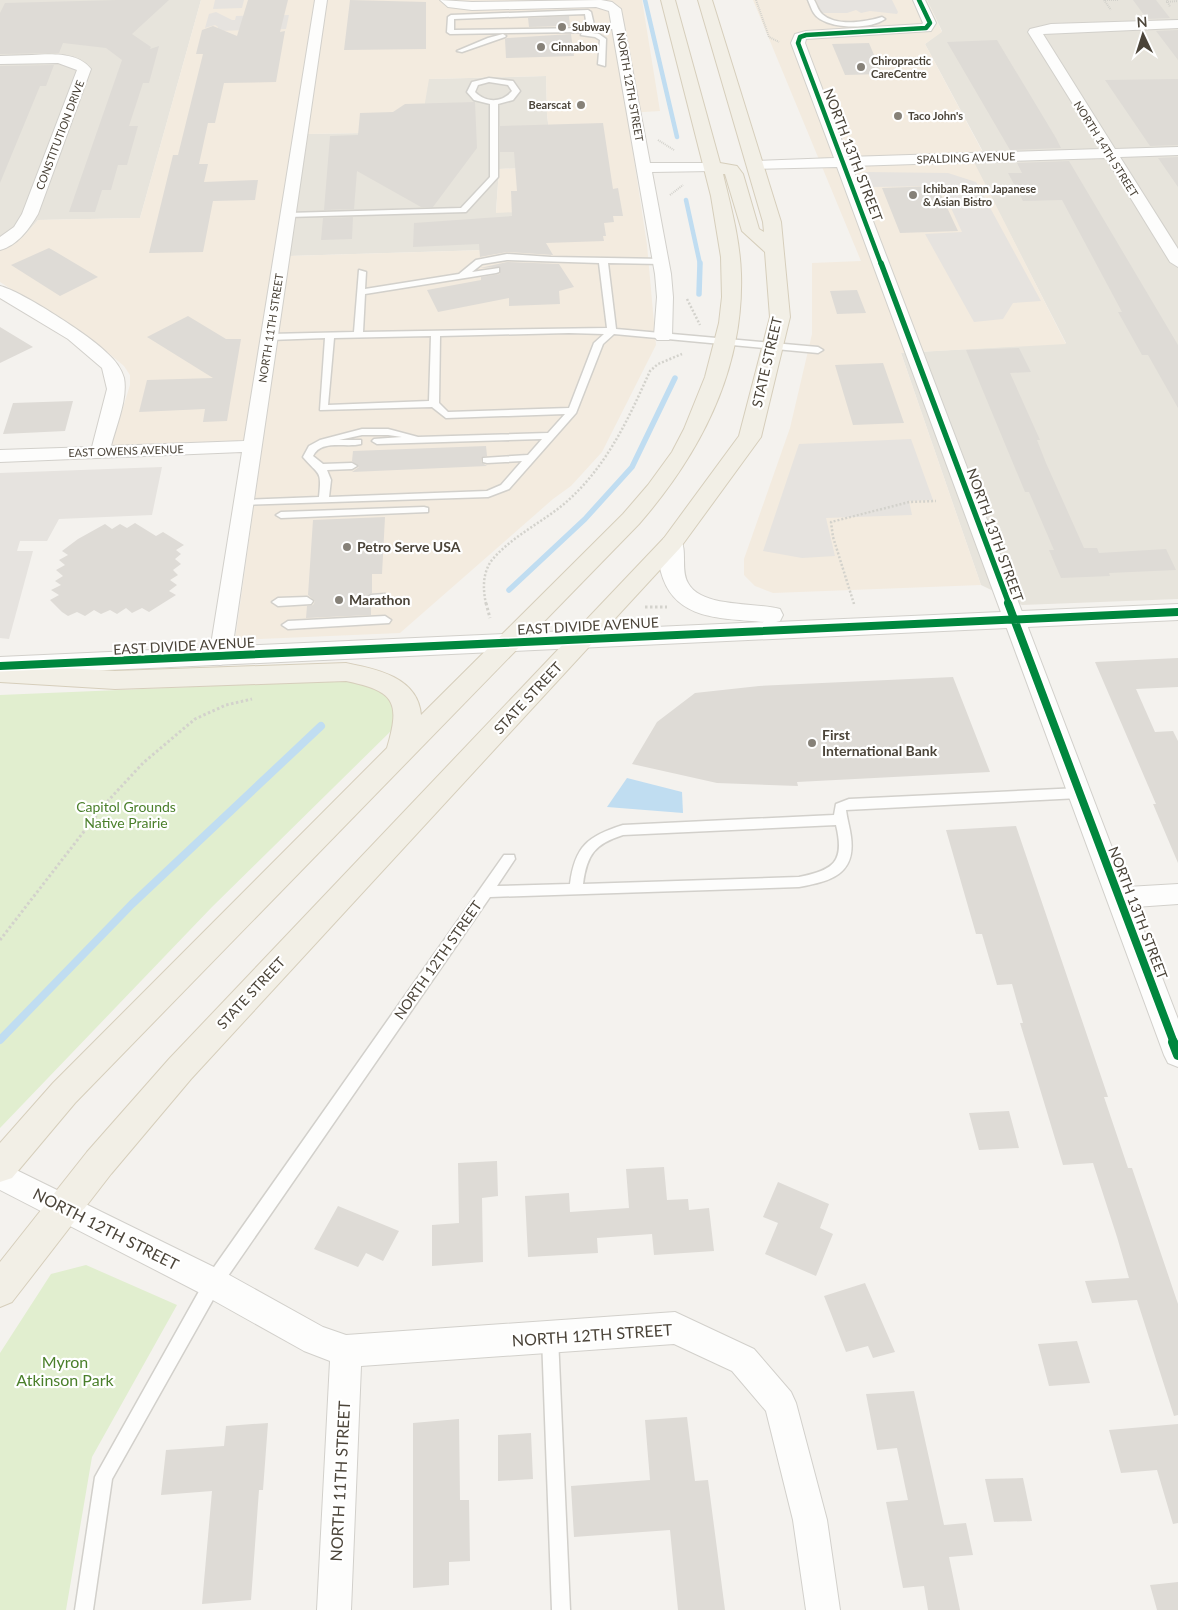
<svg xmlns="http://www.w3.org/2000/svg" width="1178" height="1610" viewBox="0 0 1178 1610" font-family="Lato,sans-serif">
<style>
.residential{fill:#e7e4dc}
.commercial{fill:#f3ebdf;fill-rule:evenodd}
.green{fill:#e1eecf}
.parking{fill:#e6e3df}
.water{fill:#c0ddf1}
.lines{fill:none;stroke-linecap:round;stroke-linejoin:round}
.stream-far2{stroke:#c0ddf1;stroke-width:4.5}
.stream-far1{stroke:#c0ddf1;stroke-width:5.5}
.stream{stroke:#c0ddf1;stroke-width:8}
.building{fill:#dedbd6}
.service-casing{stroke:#d2d0cb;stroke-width:3}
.minor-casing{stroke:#d2d0cb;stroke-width:2}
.tertiary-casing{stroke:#d2d0cb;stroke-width:2}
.primary-casing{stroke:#d6cebb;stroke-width:2}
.path-far2{stroke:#d3d2cc;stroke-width:2;stroke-dasharray:1 1;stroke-linecap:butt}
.path-far1{stroke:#d3d2cc;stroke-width:2.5;stroke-dasharray:2 2;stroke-linecap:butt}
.path{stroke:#d3d2cc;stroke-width:3;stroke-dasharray:2.5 2.5;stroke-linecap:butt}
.service{fill:#fdfdfc;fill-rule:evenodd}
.minor{fill:#fdfdfc;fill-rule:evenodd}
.tertiary{fill:#fdfdfc;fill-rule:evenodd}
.primary{fill:#f2efe6;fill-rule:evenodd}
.cycleway-far3-casing{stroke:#fff;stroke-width:6}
.cycleway-far2-casing{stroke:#fff;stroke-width:8}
.cycleway-far1-casing{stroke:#fff;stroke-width:11}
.cycleway-casing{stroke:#fff;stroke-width:13}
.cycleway-far3{stroke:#00873e;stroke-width:4.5}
.cycleway-far2{stroke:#00873e;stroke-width:5.5}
.cycleway-far1{stroke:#00873e;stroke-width:8}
.cycleway{stroke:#00873e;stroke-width:10}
.poi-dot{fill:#868178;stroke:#fff;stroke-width:2}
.labels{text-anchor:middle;stroke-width:4.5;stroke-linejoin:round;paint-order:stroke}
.far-poi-label{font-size:11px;font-weight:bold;fill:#4b4439;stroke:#fff;text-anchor:start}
.far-street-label{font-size:11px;fill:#4b4439;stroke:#fff}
.street-label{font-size:14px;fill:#4b4439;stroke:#fff}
.poi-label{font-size:14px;font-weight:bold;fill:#4b4439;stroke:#fff;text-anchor:start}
.park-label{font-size:14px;fill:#4a7f2a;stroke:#fff}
.near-street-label{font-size:16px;fill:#4b4439;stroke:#fff}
.near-park-label{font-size:16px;fill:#4a7f2a;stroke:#fff}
</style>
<rect width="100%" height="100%" fill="#f4f2ee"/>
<!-- residential -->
<path class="residential" d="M0 0H201L140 218 38 220 25 235 0 250Z
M927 0H1178V599L1022 605 981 585 901 353 1066 343 973 162 988 161 925 44 942 31Z
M546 76 547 114 553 167 499 169 496 212 518 211V249L289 256 308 134 420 132 428 79Z"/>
<!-- commercial -->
<path class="commercial" d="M201 0H642L660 111 627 113 647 245 656 345 602 452 571 486 553 499 400 633 235 640 263 440 111 446 130 385V375L124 366 107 352 0 282V250L25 235 38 220 140 218ZM546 76 547 114 553 167 499 169 496 213 518 212V249L289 256 308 134 420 132 429 79Z
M753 0H927L942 32 925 44 988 162H974L1066 344 901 353 981 585 773 593 755 586 744 575V559L790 428 812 334V263L861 261Z"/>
<!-- green -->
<path class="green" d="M359 680 398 700 394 728 212 907 0 1128V695Z
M86 1265 177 1305 92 1457 66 1610H0V1353L51 1274Z"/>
<!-- parking -->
<path class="parking" d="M215 0H244L242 8 213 9Z
M816 0H892L898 12 897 14 870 11 861 13 856 10 847 13H822Z
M216 12 232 20H235L236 16 289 15 286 29 217 31 218 27 215 25 205 28 209 14Z
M865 172 948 173 976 182 1041 301 1013 303 1003 319 974 322 925 234 962 232 941 186 871 187Z
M911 439 933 500 909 501 912 515 826 518 835 556 802 558 763 551 799 444Z
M162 467 152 515 59 519 47 541H20L17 551H33L9 639 0 638V473Z"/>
<!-- water -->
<path class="water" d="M627 778 682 792 683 813 607 807Z"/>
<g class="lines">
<!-- stream-far2 -->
<path class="stream-far2" d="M645 0 677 137
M686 200 700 264"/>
<!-- stream-far1 -->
<path class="stream-far1" d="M699 294 700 263
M509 590 585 519 632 467 675 378"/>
<!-- stream -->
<path class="stream" d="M0 1040 132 904 321 726"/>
</g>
<!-- building -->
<path class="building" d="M117 0H169L132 34 151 47 150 49 159 46 149 83H143L129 126H138L127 165H118L111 190H102L95 212H69L122 60 106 48 63 43 59 53 0 54V13L5 3Z
M248 0H288L280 32 285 31 276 82 224 83 215 123H208L199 164H208L204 182 258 180 255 200 213 201 203 252 149 253 173 155H178L203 54H196L202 30 213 26 237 36Z
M350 0 426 2V49L344 50Z
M1133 0H1156L1170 18 1147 19Z
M569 16 570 26 529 27 528 18Z
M1178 30V60L1156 31Z
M571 34 574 56 506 58 505 39 507 38Z
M997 40 1056 138 1061 148 1010 150 947 42Z
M869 43 882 74 845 75 832 44Z
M54 65 46 86H40L0 183V66Z
M1178 79V145L1150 146 1105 80Z
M475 102 477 148 433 207H421L357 171 354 209 324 210 330 136 358 135 360 113 393 112 405 104Z
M603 123 613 189 618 188 623 216H613L614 222 604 223 606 236H603L604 241 546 243 553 255 507 252 480 257 479 244 413 247 414 223 512 216 511 191H517L514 152H500V126Z
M1178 157V187L1158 158Z
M1069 161 1178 345V408L1148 355H1142L1118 312H1122L1062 200 1023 201 1008 173H1022L1017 163Z
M937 186 958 231 900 233 882 188Z
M353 217 352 239 321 240 323 218Z
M49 248 56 252 98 277 60 296 11 265Z
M507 262 559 264 574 287 559 291 560 304 509 306V298L438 312 427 290 481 280V277L500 274V267L480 268Z
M857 290 866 313 837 314 830 291Z
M188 316 226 339H241L227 421 203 422 205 409 139 412 147 380 213 378 147 337Z
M0 327 33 347 0 363Z
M1019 348 1031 372 1010 373 1040 440H1037L1046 463 1084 548H1097L1099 553 1166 549 1176 570 1109 573 1110 576 1061 578 1049 550H1054L1029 492H1025L966 350Z
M883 363 904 423 853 425 835 365Z
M73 401 65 431 3 434 13 403Z
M486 446 487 456 482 457 481 462 487 466 352 472 359 467 352 461 353 451Z
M385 517 382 574H372V593L364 599 371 605V615L306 618 307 606 313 605 315 601 308 595 313 520Z
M135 523 156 536 163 532 184 545 176 550 181 554 175 559 181 564 173 570 178 575 170 580 177 585 169 591 176 595 149 612 142 608 132 613 126 608 117 614 110 610 101 614 94 610 85 616 77 612 68 616 62 612 50 600 59 595 51 590 61 585 55 581 63 576 56 570 65 565 59 560 68 555 62 551 78 539 105 524 112 529 120 524 127 528Z
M1178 658V687L1136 689 1155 732 1173 731 1178 741V863L1153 804H1156L1095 662Z
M953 677 990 772 797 782 798 786 717 783 632 764 657 722 695 693 759 686Z
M1016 826 1108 1097H1104L1128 1168H1132L1178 1304V1415L1174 1416 1137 1300 1092 1303 1085 1281 1129 1278 1117 1237 1093 1163 1063 1165 1020 1023H1023L1012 984 997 985 982 934H976L946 830Z
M1009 1111 1019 1148 979 1150 969 1113Z
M497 1161 498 1196 482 1198 483 1262 432 1266V1225L459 1223 458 1163Z
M664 1167 667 1200 688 1199 689 1210 709 1208 714 1251 654 1255 652 1234 597 1238 598 1253 528 1257 525 1196 569 1193 570 1212 629 1208 626 1169Z
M778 1182 829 1204 820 1228 833 1234 816 1276 765 1254 778 1223 763 1217Z
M338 1206 399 1231 383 1261 366 1253 358 1267 314 1249Z
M865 1283 895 1352 873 1358 868 1346 846 1352 824 1296Z
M1077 1341 1090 1383 1049 1386 1038 1344Z
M914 1391 944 1525 966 1523 973 1555 949 1557 960 1610H928L924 1586 903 1588 886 1502 908 1500 897 1448 877 1450 866 1394Z
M687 1417 695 1481 708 1480 725 1610H678L670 1530 574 1537 571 1486 650 1480 645 1420Z
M459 1419 460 1500H469L470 1561 449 1562V1585L413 1588V1423Z
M268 1423 263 1490H259L251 1600 202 1604 212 1491 161 1495 166 1450 224 1446 226 1426Z
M1178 1424V1523L1173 1524 1157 1470 1121 1473 1109 1430Z
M531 1433 533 1479 498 1481V1435Z
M1023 1478 1032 1521 994 1522 985 1479Z
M1178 1582V1610H1157L1150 1585Z"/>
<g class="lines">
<defs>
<path id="service" d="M808 0H814C817 5 818 10 822 14 836 27 866 22 882 17L885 19C871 29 836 29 820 19 813 15 811 7 808 0Z
M588 10 591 12 594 25H620L623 27 620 29H593L591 31 585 32 599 34 606 39 605 66 598 64 600 40 595 37 581 35 582 32 450 34 447 32 448 17 451 15ZM585 14 587 28 454 30V19Z
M503 34 506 36 505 37 462 52 457 51 488 38Z
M489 78 513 81 520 91 513 100 498 104V177L466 212 288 217 284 215 288 213 461 208 490 177V104L474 100 467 92 472 82ZM489 82 508 85 512 91C502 103 486 103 475 92L478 85Z
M507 254 551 257 664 259 665 261 661 264 608 263 616 329 818 347 823 350 818 353 614 334 603 344 576 413 509 489 488 497 240 505V501L244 500 319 497C322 469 319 476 303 457L309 446 320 440 362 429H388L418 437 548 433 565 414 446 418 432 407 320 410 325 338 270 340 265 337 270 334 354 332 359 270 366 272 365 289 459 274 476 260ZM507 260 599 263 607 328 363 332 365 294 496 273 499 272V268L472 272 482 264ZM569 333 604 334 594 343 569 408 448 412 439 403 440 336ZM431 336 429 401 328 405 334 338ZM362 435H388L402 437 374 439 372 441 377 444 542 439 528 455 483 458V462L487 463 522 461 501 485 487 491 329 497 331 480 327 470 352 469 357 466 352 463 323 464 313 456C321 439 346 448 361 444V440H339Z
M424 507 428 508V512L281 518 276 515 281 512Z
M385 594 390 598 389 601 371 603 366 599 371 595Z
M307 597 313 601 311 604 278 606 272 602 278 598Z
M385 616 391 620 389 623 288 629 282 625 288 621Z
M1079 788 1085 793 1079 798 846 810C847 819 850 828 851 837 856 875 830 881 799 887L490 897 219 1289 112 1479 93 1610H75L95 1477 207 1277 504 855H514L515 859 497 886 570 884C575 846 588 836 623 825L834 815 836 804 849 799ZM836 825C845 862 834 870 799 877L583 884C587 854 595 844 623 835Z
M550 1329 556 1331 558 1337 570 1610H552L542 1337 544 1331Z"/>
<path id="minor" d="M315 0H327L231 657 228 662 220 665 212 662 209 657 242 452 0 462V450L92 447 107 389 102 368 68 339 0 298V286C21 291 91 336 107 353 115 360 121 368 124 378 128 399 116 426 111 446L244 441Z
M440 0 472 2 601 0 612 2 621 9 650 163H712L719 167 712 171 652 172 671 274 673 297 672 336 669 340H657L654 336 657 297 655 274 609 11 596 7 472 10 448 7Z
M913 0H925L936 23 931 31 806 39 805 43 848 157 1101 149 1028 32 1030 29 1051 24 1178 20V28L1043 34 1115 149 1178 147V155L1120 157 1178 249V267L1170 262 1106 158 852 166 1127 887 1178 884V904L1135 907 1178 1019V1067L1168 1063 1164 1055 837 167 754 169 747 165 754 161 834 158 791 43 795 34 806 31 922 24 923 23Z
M32 55C51 54 78 52 91 69L38 214C29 229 18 245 0 250V237L14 227 22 214 77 70 58 63 0 64V56Z
M0 1162 224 1272 323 1327 346 1335 675 1312 754 1349 791 1392 796 1403 827 1520 840 1610H806L793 1520 766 1411 732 1371 674 1344 361 1366 351 1610H317L330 1361 304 1351 202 1294 0 1190Z"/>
<path id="tertiary" d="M672 535 680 538C688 551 680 569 688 583 701 608 755 602 780 609L783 615 780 621 776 622 1178 604V620L0 675V657L764 622C722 618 674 621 661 572 658 562 658 546 664 538Z"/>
<path id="primary" d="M661 0H675L720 163 737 166 743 174 759 229 764 232 763 222 698 0H712L781 222 790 317 761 437 680 548 191 1079 111 1174 12 1302 0 1307V1262L87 1152 169 1059 664 538 739 436 770 317 765 252 742 231 725 174H723C731 207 740 240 741 274 744 370 700 454 639 524L75 1103 12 1178 0 1182V1143L53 1083 387 748C401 701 394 691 346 681L115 689 0 682V664L115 671 346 663C376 669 418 677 421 715L623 514 648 485 672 452 684 429 705 377 719 323 722 297 721 257 711 196Z"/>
</defs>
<!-- service casing -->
<use href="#service" class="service-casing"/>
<!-- minor casing -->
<use href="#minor" class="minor-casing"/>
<!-- tertiary casing -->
<use href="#tertiary" class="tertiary-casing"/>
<!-- primary casing -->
<use href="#primary" class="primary-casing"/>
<!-- path-far2 -->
<path class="path-far2" d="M756 0 769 37 779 42
M1104 0 1111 10
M1105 0H1119
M1167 0 1170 7
M1166 2 1178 1
M658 140 674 150
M670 195 683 185"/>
<!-- path-far1 -->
<path class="path-far1" d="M687 299 700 325
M486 604C483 590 482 573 492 560 511 537 541 523 564 504 606 468 628 420 650 371L658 364 682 354
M854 604 833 537 831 522 909 502 936 501"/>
<!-- path -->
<path class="path" d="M486 603 490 618
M645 607H667
M0 940 106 803 143 763 195 719 226 705 252 699"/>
<!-- service -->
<use href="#service" class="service"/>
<!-- minor -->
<use href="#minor" class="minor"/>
<!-- tertiary -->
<use href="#tertiary" class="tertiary"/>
<!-- primary -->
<use href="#primary" class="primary"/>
<defs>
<path id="cycleway-far3" d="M881 264 798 43 800 37 806 35 926 28 930 23 919 0"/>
<path id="cycleway-far2" d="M881 263 1009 604"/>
<path id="cycleway-far1" d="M1008 603 1174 1043
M0 666 1178 612"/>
<path id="cycleway" d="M1173 1042 1178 1055"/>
</defs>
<!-- cycleway-far3 casing -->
<use href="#cycleway-far3" class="cycleway-far3-casing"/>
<!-- cycleway-far2 casing -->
<use href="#cycleway-far2" class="cycleway-far2-casing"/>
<!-- cycleway-far1 casing -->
<use href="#cycleway-far1" class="cycleway-far1-casing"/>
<!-- cycleway casing -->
<use href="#cycleway" class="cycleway-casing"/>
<!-- cycleway-far3 -->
<use href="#cycleway-far3" class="cycleway-far3"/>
<!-- cycleway-far2 -->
<use href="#cycleway-far2" class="cycleway-far2"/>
<!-- cycleway-far1 -->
<use href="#cycleway-far1" class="cycleway-far1"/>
<!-- cycleway -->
<use href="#cycleway" class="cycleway"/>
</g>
<!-- markers -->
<g class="poi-dot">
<circle cx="562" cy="27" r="5"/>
<circle cx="541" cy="47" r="5"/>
<circle cx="861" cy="67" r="5"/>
<circle cx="581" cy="105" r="5"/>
<circle cx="898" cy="116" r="5"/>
<circle cx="913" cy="195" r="5"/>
<circle cx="347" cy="547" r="5"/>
<circle cx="339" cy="600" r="5"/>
<circle cx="812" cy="743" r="5"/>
</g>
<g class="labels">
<!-- far-poi labels -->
<g class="far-poi-label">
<text x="572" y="31">Subway</text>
<text x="551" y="51">Cinnabon</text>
<text x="871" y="65">Chiropractic<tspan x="871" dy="13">CareCentre</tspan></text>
<text x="571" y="109" text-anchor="end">Bearscat</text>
<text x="908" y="120">Taco John's</text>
<text x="923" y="193">Ichiban Ramn Japanese<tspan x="923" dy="13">&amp; Asian Bistro</tspan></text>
</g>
<!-- far-street labels -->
<g class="far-street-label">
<text transform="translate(630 87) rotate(80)" y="4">NORTH 12TH STREET</text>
<text transform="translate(60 135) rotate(-69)" y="4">CONSTITUTION DRIVE</text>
<text transform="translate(1106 149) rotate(58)" y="4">NORTH 14TH STREET</text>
<text transform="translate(966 158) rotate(-2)" y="4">SPALDING AVENUE</text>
<text transform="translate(271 328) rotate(-81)" y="4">NORTH 11TH STREET</text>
<text transform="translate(126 451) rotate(-2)" y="4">EAST OWENS AVENUE</text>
</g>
<!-- street labels -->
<g class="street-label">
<text transform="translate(853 155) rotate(69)" y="5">NORTH 13TH STREET</text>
<text transform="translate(767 362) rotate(-77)" y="5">STATE STREET</text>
<text transform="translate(995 535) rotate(70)" y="5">NORTH 13TH STREET</text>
<text transform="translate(588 626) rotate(-3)" y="5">EAST DIVIDE AVENUE</text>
<text transform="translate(184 646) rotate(-3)" y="5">EAST DIVIDE AVENUE</text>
<text transform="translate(528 698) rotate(-47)" y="5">STATE STREET</text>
<text transform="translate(1138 913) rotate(69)" y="5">NORTH 13TH STREET</text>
<text transform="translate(438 960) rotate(-55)" y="5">NORTH 12TH STREET</text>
<text transform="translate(251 993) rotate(-47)" y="5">STATE STREET</text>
</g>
<!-- poi labels -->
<g class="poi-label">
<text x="357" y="552">Petro Serve USA</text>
<text x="349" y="605">Marathon</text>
<text x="822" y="740">First<tspan x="822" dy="16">International Bank</tspan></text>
</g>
<!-- park labels -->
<g class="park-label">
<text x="126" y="812">Capitol Grounds<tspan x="126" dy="16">Native Prairie</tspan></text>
</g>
<!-- near-street labels -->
<g class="near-street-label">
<text transform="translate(106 1229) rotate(27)" y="6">NORTH 12TH STREET</text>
<text transform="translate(592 1335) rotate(-4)" y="6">NORTH 12TH STREET</text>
<text transform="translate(340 1481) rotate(-87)" y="6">NORTH 11TH STREET</text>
</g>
<!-- near-park labels -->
<g class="near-park-label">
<text x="65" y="1368">Myron<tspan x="65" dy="18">Atkinson Park</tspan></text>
</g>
</g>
<!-- north arrow -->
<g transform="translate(1143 35) rotate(356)" stroke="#ffffff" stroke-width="4" paint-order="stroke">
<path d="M0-4L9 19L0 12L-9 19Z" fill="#4b4439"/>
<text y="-8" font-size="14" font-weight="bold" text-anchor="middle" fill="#4b4439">N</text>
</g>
</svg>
